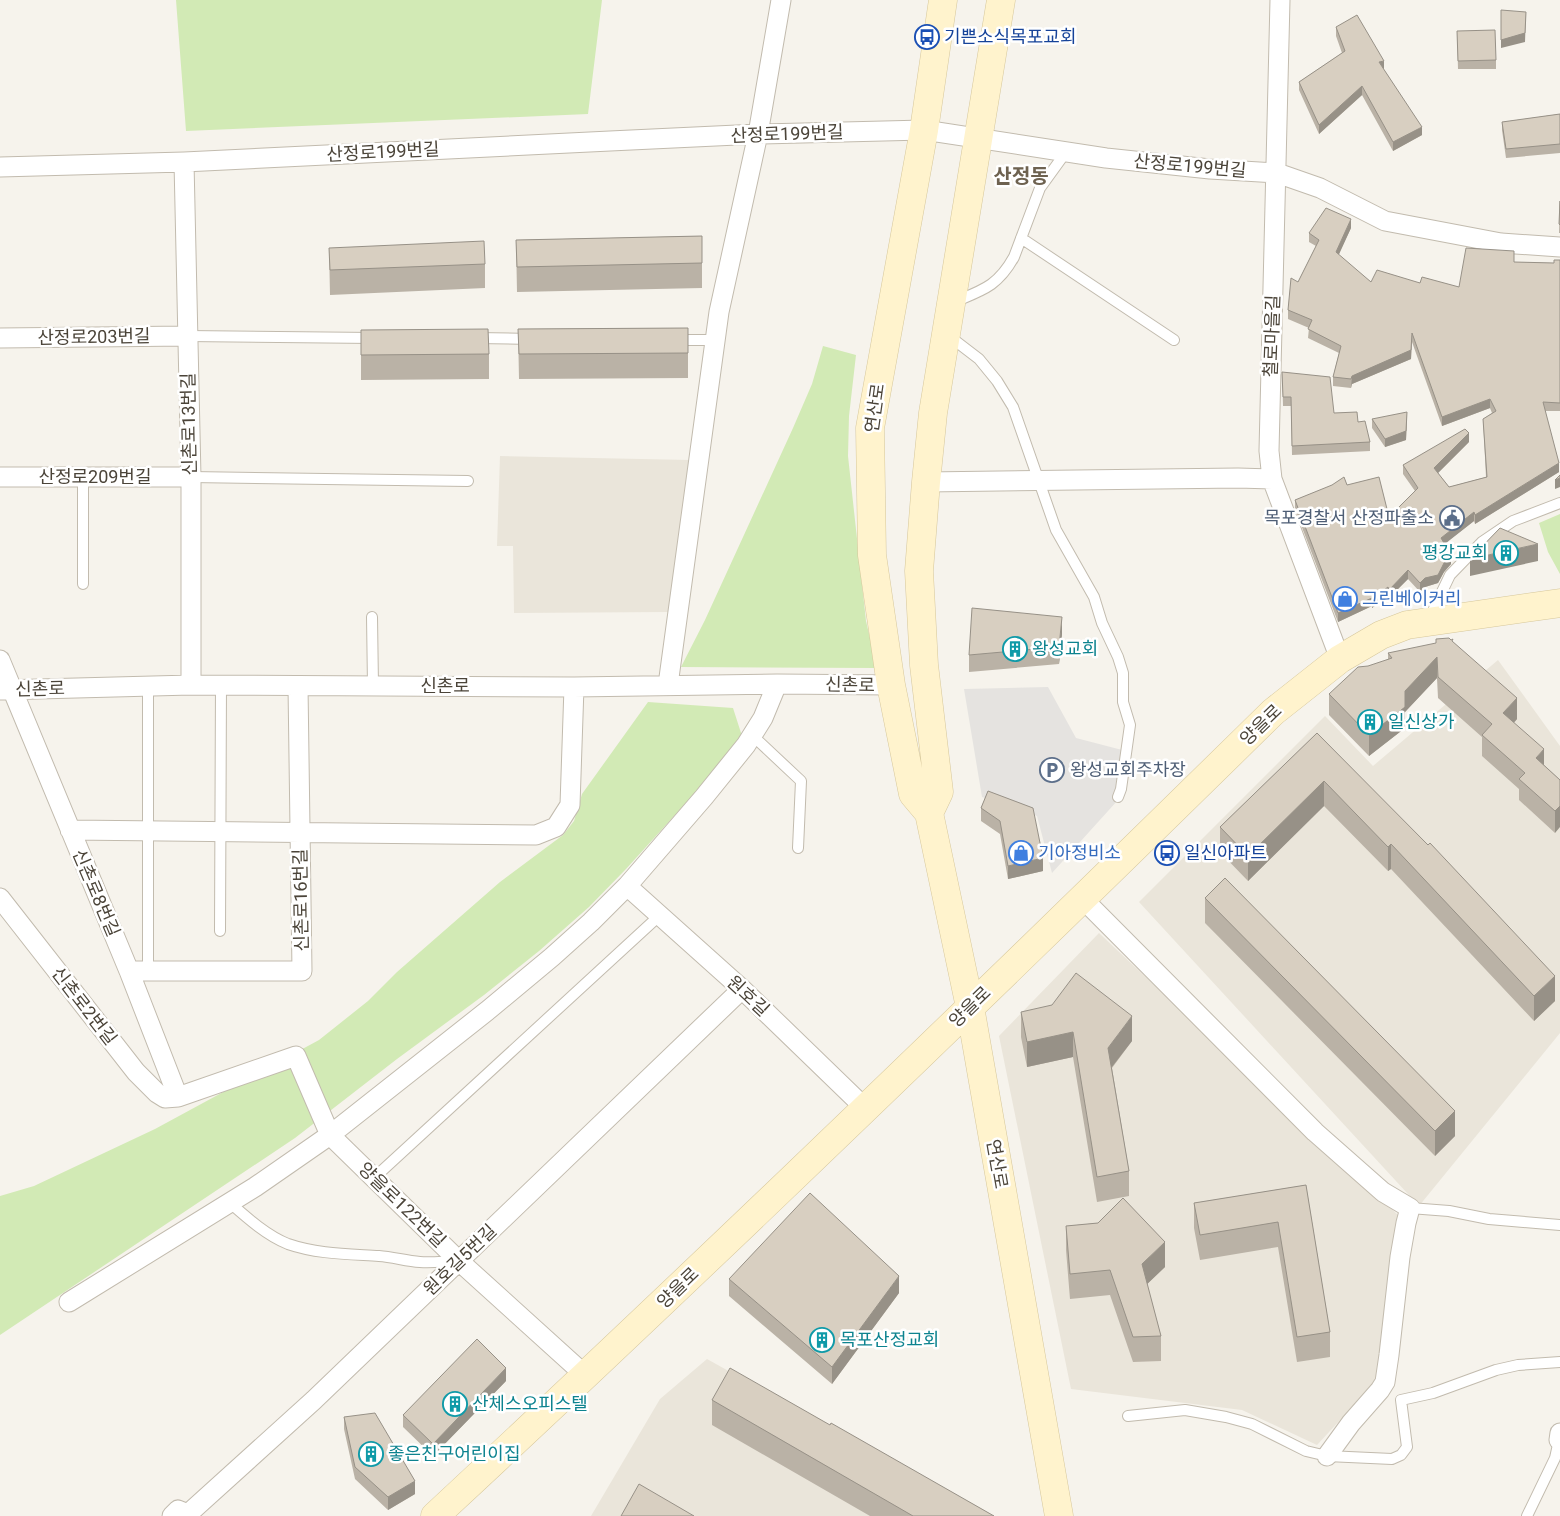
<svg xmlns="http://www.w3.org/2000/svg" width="1560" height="1516" viewBox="0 0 1560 1516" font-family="Roboto,'Noto Sans KR',sans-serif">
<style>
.residential{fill:#eae5da}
.green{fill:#d2eab5}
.parking{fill:#e5e3e0}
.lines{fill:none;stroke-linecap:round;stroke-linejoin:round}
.lane-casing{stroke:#c2bbae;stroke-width:12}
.street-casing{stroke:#c2bbae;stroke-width:21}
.secondary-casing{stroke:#d6c79b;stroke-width:29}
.lane{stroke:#fff;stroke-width:10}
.street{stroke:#fff;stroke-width:19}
.secondary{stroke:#fff3cd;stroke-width:28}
.wall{fill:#bab2a6}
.shaded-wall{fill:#979187}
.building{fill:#d8cfc1;stroke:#979187}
.labels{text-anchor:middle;stroke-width:5;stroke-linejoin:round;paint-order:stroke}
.transit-label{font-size:18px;fill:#164399;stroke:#fff;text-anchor:start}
.street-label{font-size:18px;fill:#4b4439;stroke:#fff}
.service-label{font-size:18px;fill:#4e5e75;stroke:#fff;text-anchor:end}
.culture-label{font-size:18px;fill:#0d838f;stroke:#fff;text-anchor:start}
.shop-label{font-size:18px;fill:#366cbe;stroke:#fff;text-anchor:start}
.quarter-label{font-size:20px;font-weight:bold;fill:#6e6250;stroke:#fff}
</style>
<rect width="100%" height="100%" fill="#f6f3ec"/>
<!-- residential -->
<path class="residential" d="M500 456 690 460 669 612 514 613 513 546H497Z
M1498 660 1560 746V1033L1419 1206 1139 902 1325 716 1373 766Z
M1099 933 1398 1215 1380 1377 1317 1445 1242 1410 1071 1389 999 1036Z
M707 1359 843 1435 964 1516H591L660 1399Z"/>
<!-- green -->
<path class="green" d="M176 0H602L588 114 186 131Z
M823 346 856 355 849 416 848 456 866 621 877 668 681 667 705 620 793 428 812 384Z
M1560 514V574L1548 552 1539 523Z
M648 702 733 708 742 736 704 783 626 869 589 907 539 951 484 995 397 1059 295 1138 0 1335V1196L34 1186 155 1129 319 1040 368 1001 397 972 500 882 563 835 574 821 582 794Z"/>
<!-- parking -->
<path class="parking" d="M1048 687 1076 738 1126 751 1127 790 1052 873 1037 816 982 797 964 689Z"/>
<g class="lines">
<defs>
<path id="lane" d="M1021 238 1174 340
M954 302C983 290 998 286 1014 257L1040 188 1066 152
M187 336 374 338
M949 336 979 359 997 381 1013 407 1056 530 1094 597 1102 623 1118 657 1123 673V702L1130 725 1121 789 1118 797
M476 338 531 339
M676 340H716
M191 477 468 481
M83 584V477
M372 617 373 686
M1429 619 1450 575 1482 542 1513 521 1560 503
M148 686V971
M752 735 801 781 798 848
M220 931 221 685
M374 1178 659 916
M229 1202C246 1217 267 1236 288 1244 317 1254 348 1254 379 1256 393 1257 406 1261 420 1262 433 1263 446 1261 458 1261
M1410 1208 1449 1211 1489 1219 1560 1225
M1128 1416 1185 1410 1226 1417 1252 1424 1306 1451 1327 1456 1392 1459 1401 1455 1407 1447 1401 1400 1433 1393 1496 1370 1518 1365 1560 1362
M1527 1516 1555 1458 1559 1440"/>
<path id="street" d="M1280 0 1269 451 1272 479 1340 659
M184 162 191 477V685
M0 167 184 162 610 141 758 134 924 130 1106 158 1210 169 1277 173 1320 188 1385 221 1501 243 1560 247
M0 338 187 336
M0 477H191
M926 482 1238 478 1272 479
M0 660 129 971 178 1097
M668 685 719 312 758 134 781 0
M0 690 191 685 574 687 777 684 891 685
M70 830 536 835 556 827 570 805 574 687
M627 886 742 989 866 1109
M0 898 136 1072 157 1093 165 1098 178 1097 296 1056 330 1135 459 1261 586 1376
M1083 899 1315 1132 1383 1192 1410 1208 1406 1223 1400 1257 1389 1355 1385 1382 1380 1390 1351 1423 1327 1456
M129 971H302L298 686
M69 1302 255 1187 330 1135 487 1011 552 957 591 922 627 886 704 797 746 745 763 718 777 684
M1559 1440 1560 1433
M172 1516 178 1510 188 1514 314 1400 742 989"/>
<path id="secondary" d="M943 0 924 130 870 428 872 555 891 685 913 794 929 813 970 1007 1059 1516
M929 813 939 792 924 665 919 571 926 482 933 413 1001 0
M435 1516C719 1252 997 983 1273 712L1340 659 1381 635 1407 625 1560 603"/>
</defs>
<!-- lane casing -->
<use href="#lane" class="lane-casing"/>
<!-- street casing -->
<use href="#street" class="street-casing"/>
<!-- secondary casing -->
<use href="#secondary" class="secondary-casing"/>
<!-- lane -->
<use href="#lane" class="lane"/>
<!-- street -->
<use href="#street" class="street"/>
<!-- secondary -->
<use href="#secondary" class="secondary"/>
</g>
<!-- wall -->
<path class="wall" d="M1336 27 1384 70 1422 135 1393 151 1362 95 1319 134 1299 90V82L1342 53 1336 36Z
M1457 31 1496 60V69H1458Z
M1560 114V153L1506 158 1502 130V122Z
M1560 201V233H1559Z
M1351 228 1338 255 1371 282 1420 283 1459 287 1514 262 1554 263 1560 260V411H1545L1559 472 1475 524 1474 521 1444 544 1451 564 1444 572 1438 583 1425 587 1420 592 1408 579 1389 598 1388 596 1372 608V606L1338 622 1295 509V500L1347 485 1389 517 1415 491 1403 474V465L1469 442 1438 473 1449 487 1486 477 1483 419 1492 413 1490 408 1442 426 1412 342 1411 359 1352 384 1351 388 1333 386V377L1339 353 1308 338 1309 328 1288 319V310L1298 282 1316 246 1309 242V233Z
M702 236V288L517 292 516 240Z
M329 248 485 264V288L330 295Z
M688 328V378L519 379 518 329Z
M361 330 489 354V379L361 380Z
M1282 372 1334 413 1358 422 1370 442V451L1292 455 1291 406H1283Z
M1372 419 1407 421 1406 440 1385 447 1372 428Z
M1062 634 1059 664 969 672V655Z
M1453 642 1517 719 1514 723 1544 765 1560 780 1555 833 1519 800V789L1482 756V737L1438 698 1437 678 1405 712V728L1369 756 1329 715V694L1388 659V653Z
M1317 733 1555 1001 1534 1021 1391 869 1388 871 1324 806 1248 881 1220 852V827Z
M988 791 1043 871 1008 879 1000 834 981 821V808Z
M1205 898 1455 1136 1435 1156 1205 923Z
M1021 1012 1132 1041 1112 1068 1129 1171V1196L1097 1202 1073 1057 1027 1067 1021 1037Z
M1306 1185 1330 1332V1357L1297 1362 1278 1247 1200 1260 1194 1228V1203Z
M1098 1223 1165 1267 1147 1284 1161 1336V1361L1133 1362 1110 1295 1070 1299 1066 1250V1226Z
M729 1279 899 1293 832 1384 729 1296Z
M506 1381 433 1456 403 1427V1415Z
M712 1400 830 1425 994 1516H870L712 1425Z
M344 1417 415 1494 388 1510 355 1479 344 1429Z"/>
<!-- shaded-wall -->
<path class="shaded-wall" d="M1526 12 1525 42 1501 48V40Z
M1384 61V70L1379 62Z
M1362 86V95L1319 134V125Z
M1422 127V135L1393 151V142Z
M1351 219V228L1336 261V252Z
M1412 333 1411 359 1352 384 1351 388 1352 376Z
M1490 399V408L1442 426V417Z
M1407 412 1406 440 1385 447V439Z
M1469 433V442L1434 477V468Z
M1559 463V472L1475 524V515Z
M1560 478V487L1555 489V480Z
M1474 512V521L1441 547V538Z
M1538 544V561L1470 576V559Z
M1451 555V564L1444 572 1438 583 1425 587 1420 592V583L1425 578 1444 563Z
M1408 570V579L1389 598V590Z
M1388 587V596L1372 608V599Z
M1372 598V606L1338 622V613Z
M1062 617V634L1059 664V647Z
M1437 657V678L1405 712V728L1369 756V735L1405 691Z
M1517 698V719L1503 734V713Z
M1544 749V770L1536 758Z
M1324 781V806L1248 881V856Z
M1560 806V827L1555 833V811Z
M1391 844V869L1388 871V847Z
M1043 858V871L1008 879V866Z
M1555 976V1001L1534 1021V996Z
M1132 1016V1041L1108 1072V1048Z
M1073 1032V1057L1027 1067V1042Z
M1455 1111V1136L1435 1156V1131Z
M1165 1242V1267L1142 1289V1264Z
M899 1276V1293L832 1384V1367Z
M506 1368V1381L433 1456V1444Z
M415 1481V1494L388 1510V1497Z"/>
<!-- building -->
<path class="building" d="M1501 10 1526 12 1525 33 1501 40Z
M1357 15 1384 61 1379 62 1422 127 1393 142 1362 86 1319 125 1299 82 1345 51 1336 27Z
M1495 30 1496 60 1458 61 1457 31Z
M1560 114V144L1506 149 1502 122Z
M1560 201V225L1559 224Z
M1326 208 1351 219 1336 252 1371 282 1377 270 1420 283 1422 277 1459 287 1466 248 1514 251V262L1554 263V260H1560V403L1543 402 1559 463 1475 515 1474 512 1441 538 1451 555 1444 563 1438 575 1425 578 1420 583 1408 570 1389 590 1388 587 1372 599V598L1338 613 1295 500 1332 485 1344 477 1347 485 1379 477 1389 517 1418 488 1403 465 1465 429 1469 433 1434 468 1449 487 1487 477 1483 419 1496 411 1490 399 1442 417 1412 333 1411 350 1352 376 1351 379 1333 377 1341 346 1308 329 1312 320 1288 310 1291 278 1298 282 1319 240 1309 233Z
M702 236V263L517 267 516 240Z
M484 241 485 264 330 270 329 248Z
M688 328V353L519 354 518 329Z
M488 329 489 354 361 355V330Z
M1282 372 1330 377 1334 413 1357 412 1358 422 1365 421 1370 442 1292 446 1291 397H1283Z
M1407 412 1406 431 1385 439 1372 419Z
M1560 475V478L1555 480Z
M1500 528 1538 544 1470 559Z
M972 608 1062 617 1059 647 969 655Z
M1449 638 1451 640 1453 639 1452 641 1517 698 1503 713 1544 749 1536 758 1560 780V806L1555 811 1519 779 1525 773 1482 735 1492 724 1438 677 1437 657 1405 691V707L1369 735 1329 694 1358 667 1368 666 1392 658 1388 653 1436 643V639Z
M1317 733 1428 845 1430 843 1555 976 1534 996 1391 844 1388 847 1324 781 1248 856 1220 827Z
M988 791 1033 808 1043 858 1008 866 1000 821 981 808Z
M1225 878 1455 1111 1435 1131 1205 898Z
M1076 973 1132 1016 1108 1048 1129 1171 1097 1177 1073 1032 1027 1042 1021 1012 1052 1005Z
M1306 1185 1330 1332 1297 1337 1278 1222 1200 1235 1194 1203Z
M810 1193 899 1276 832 1367 729 1279Z
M1123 1198 1165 1242 1142 1264 1161 1336 1133 1337 1110 1270 1070 1274 1066 1226 1098 1223Z
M477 1339 506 1368 433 1444 403 1415Z
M730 1368 830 1425 831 1423 994 1516H913L712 1400Z
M375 1413 415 1481 388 1497 355 1467 344 1417Z
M639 1484 694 1516H621Z"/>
<!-- icons -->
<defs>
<symbol id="bus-ring" viewBox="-11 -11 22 22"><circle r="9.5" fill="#fff" stroke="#1a4fb4" stroke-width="1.5"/><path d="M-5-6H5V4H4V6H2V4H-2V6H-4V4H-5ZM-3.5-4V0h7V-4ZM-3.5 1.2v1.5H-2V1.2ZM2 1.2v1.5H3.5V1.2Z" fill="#1a4fb4"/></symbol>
<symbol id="civic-ring" viewBox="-11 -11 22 22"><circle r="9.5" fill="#fff" stroke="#5c6f8a" stroke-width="1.5"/><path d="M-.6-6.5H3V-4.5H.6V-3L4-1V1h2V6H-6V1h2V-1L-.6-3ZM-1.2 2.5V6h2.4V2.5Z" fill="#5c6f8a"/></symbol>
<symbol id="building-ring" viewBox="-11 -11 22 22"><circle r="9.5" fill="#fff" stroke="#0f9aa8" stroke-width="1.5"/><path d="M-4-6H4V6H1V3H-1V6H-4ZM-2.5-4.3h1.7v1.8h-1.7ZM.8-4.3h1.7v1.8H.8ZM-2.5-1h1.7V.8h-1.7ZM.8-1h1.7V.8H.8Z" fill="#0f9aa8"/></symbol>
<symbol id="shop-ring" viewBox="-11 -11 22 22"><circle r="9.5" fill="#fff" stroke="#3f7fe0" stroke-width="1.5"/><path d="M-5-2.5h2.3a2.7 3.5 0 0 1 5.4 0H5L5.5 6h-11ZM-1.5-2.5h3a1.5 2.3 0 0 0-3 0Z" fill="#3f7fe0"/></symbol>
<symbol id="parking-ring" viewBox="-11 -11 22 22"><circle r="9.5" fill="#fff" stroke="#5c6f8a" stroke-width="1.5"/><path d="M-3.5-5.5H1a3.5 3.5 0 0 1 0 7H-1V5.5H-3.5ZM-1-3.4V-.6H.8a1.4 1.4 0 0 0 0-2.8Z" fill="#5c6f8a"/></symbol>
</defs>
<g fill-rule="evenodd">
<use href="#bus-ring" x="913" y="23" width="28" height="28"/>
<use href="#civic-ring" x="1438" y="504" width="28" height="28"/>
<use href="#building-ring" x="1492" y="539" width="28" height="28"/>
<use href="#shop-ring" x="1331" y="585" width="28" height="28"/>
<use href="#building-ring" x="1001" y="635" width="28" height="28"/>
<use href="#building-ring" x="1356" y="708" width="28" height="28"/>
<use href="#parking-ring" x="1038" y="756" width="28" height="28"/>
<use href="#shop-ring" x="1007" y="839" width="28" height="28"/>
<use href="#bus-ring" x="1153" y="839" width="28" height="28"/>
<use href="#building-ring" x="808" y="1326" width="28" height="28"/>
<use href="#building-ring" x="441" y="1390" width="28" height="28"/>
<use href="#building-ring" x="357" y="1440" width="28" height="28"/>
</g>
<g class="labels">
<!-- transit labels -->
<g class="transit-label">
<text x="944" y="43">기쁜소식목포교회</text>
<text x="1184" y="859">일신아파트</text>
</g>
<!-- street labels -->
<g class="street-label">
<text transform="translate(787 134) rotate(-2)" y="6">산정로199번길</text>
<text transform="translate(383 152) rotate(-3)" y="6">산정로199번길</text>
<text transform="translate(1190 166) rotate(5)" y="6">산정로199번길</text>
<text transform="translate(1272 336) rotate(-88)" y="6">철로마을길</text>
<text transform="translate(94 337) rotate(-1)" y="6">산정로203번길</text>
<text transform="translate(875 408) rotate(-82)" y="6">연산로</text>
<text transform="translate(189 424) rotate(-91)" y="6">신촌로13번길</text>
<text x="95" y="483">산정로209번길</text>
<text transform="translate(850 685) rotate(1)" y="6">신촌로</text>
<text x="445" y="692">신촌로</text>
<text transform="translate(40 689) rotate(-1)" y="6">신촌로</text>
<text transform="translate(1261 725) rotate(-44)" y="6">양을로</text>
<text transform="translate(96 893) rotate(67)" y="6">신촌로8번길</text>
<text transform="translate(301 900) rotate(-91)" y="6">신촌로16번길</text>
<text transform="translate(748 996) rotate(43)" y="6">원호길</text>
<text transform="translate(84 1006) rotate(52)" y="6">신촌로2번길</text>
<text transform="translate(970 1007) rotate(-44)" y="6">양을로</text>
<text transform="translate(997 1164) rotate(80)" y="6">연산로</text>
<text transform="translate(402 1205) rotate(44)" y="6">양을로122번길</text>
<text transform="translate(460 1260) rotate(-44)" y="6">원호길5번길</text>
<text transform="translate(678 1288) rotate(-44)" y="6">양을로</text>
</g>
<!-- service labels -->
<g class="service-label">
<text x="1434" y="524">목포경찰서 산정파출소</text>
<text x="1070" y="776" text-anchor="start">왕성교회주차장</text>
</g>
<!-- culture labels -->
<g class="culture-label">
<text x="1488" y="559" text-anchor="end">평강교회</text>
<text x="1032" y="655">왕성교회</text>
<text x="1388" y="728">일신상가</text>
<text x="840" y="1346">목포산정교회</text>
<text x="472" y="1410">산체스오피스텔</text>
<text x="388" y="1460">좋은친구어린이집</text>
</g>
<!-- shop labels -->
<g class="shop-label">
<text x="1362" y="605">그린베이커리</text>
<text x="1038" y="859">기아정비소</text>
</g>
<!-- quarter labels -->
<g class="quarter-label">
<text x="1021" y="183">산정동</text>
</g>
</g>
</svg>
